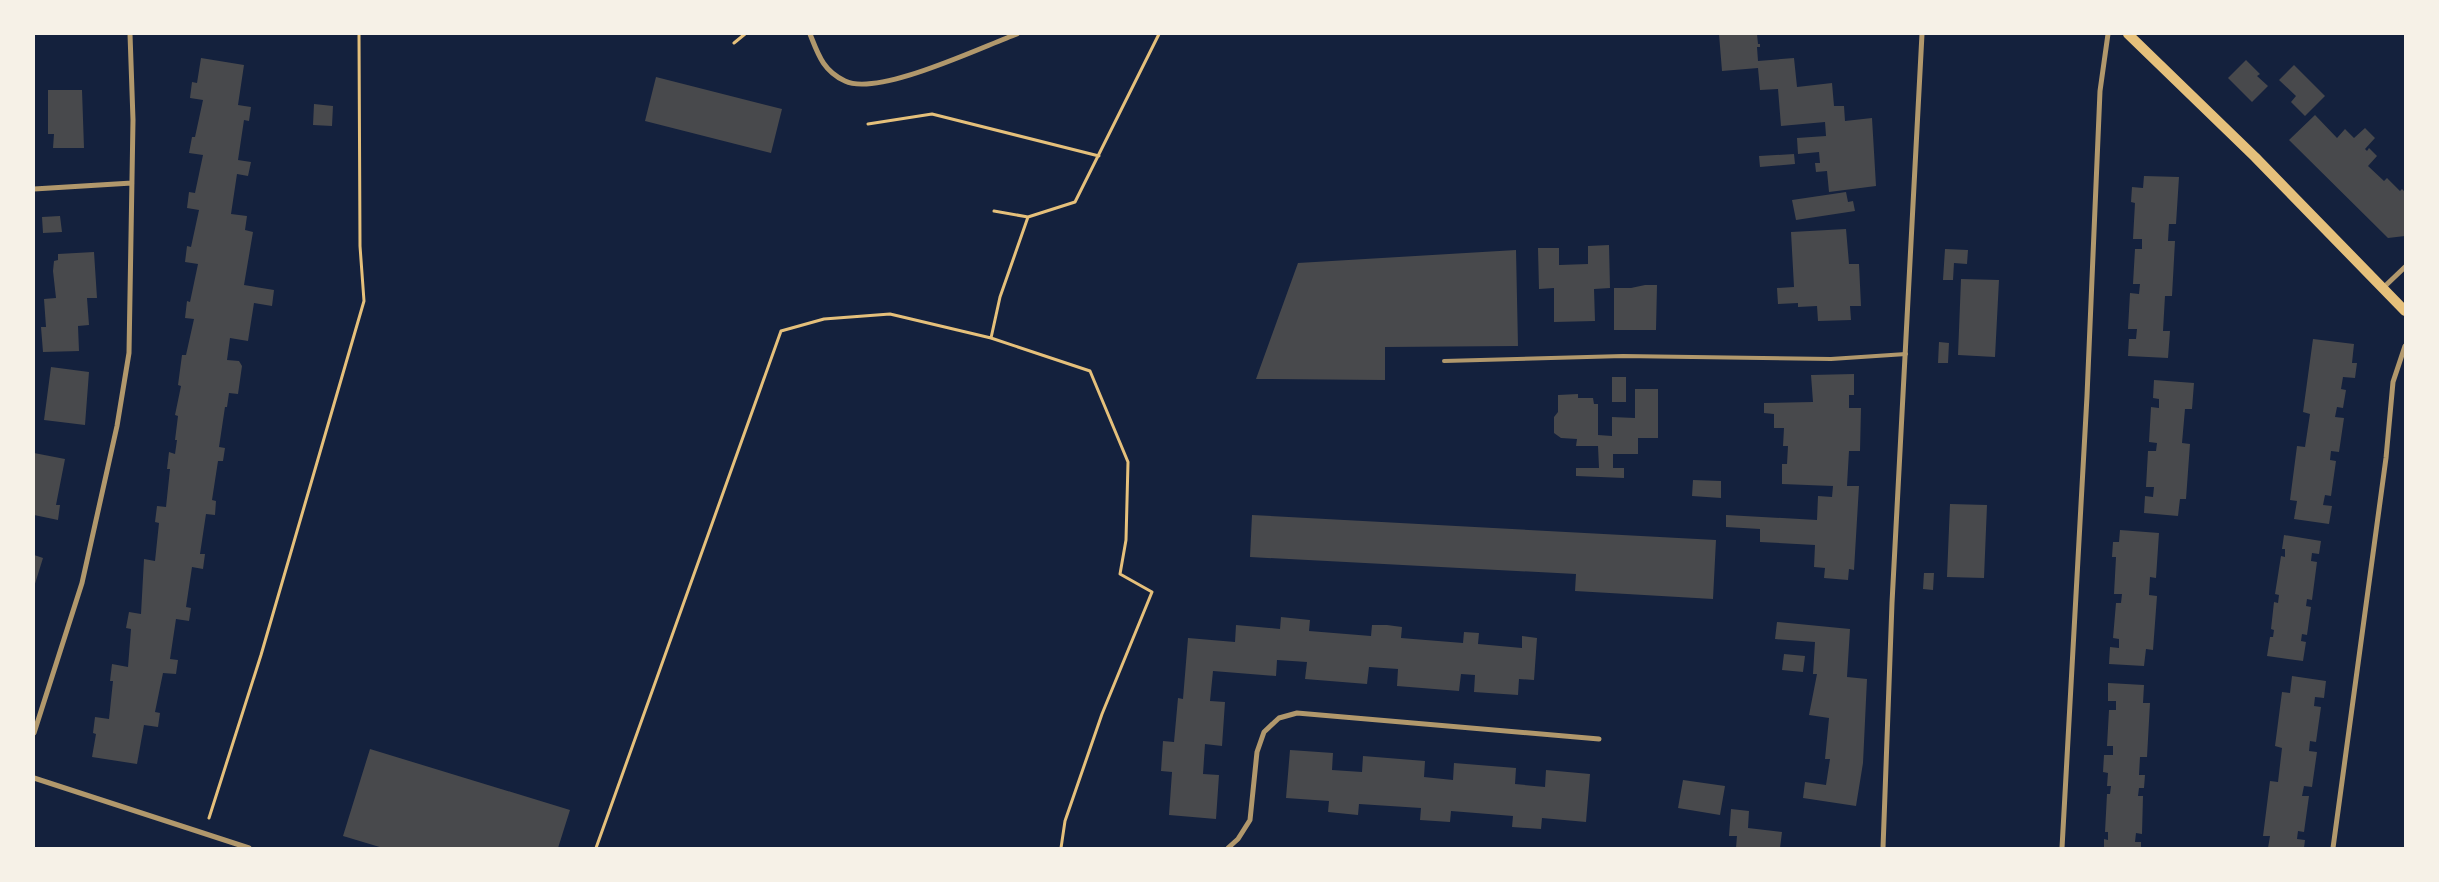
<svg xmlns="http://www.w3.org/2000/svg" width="2439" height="882" viewBox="0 0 2439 882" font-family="Inter,sans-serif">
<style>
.building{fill:#48494c}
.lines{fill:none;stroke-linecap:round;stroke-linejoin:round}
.path{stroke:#e5c07b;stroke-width:3}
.service{stroke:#b1986c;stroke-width:4}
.minor{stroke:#b1986c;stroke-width:5}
.secondary{stroke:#e5c07b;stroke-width:10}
</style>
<rect width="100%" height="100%" fill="#14213d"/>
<!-- building -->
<path class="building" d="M1719 34H1757L1758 44H1760V47H1757L1758 61 1794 58 1797 87 1832 83 1834 106H1844L1845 121 1872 118 1876 186 1829 192 1827 171 1816 172 1815 163H1820L1819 152 1798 154 1797 138 1826 136 1825 122 1781 126 1778 89 1760 90 1758 68 1722 71Z
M201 58 244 65 238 105 251 107 249 121 244 120 238 160 251 162 248 176 237 174 231 214 247 216 245 230 253 232 244 285 274 290 272 306 254 303 248 341 230 338 227 360 239 361 242 366 238 394 229 393 227 407H225L219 447 225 448 223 461H218L212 500 216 501 215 515 206 514 200 554H205L203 569 192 567 186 607 191 608 189 621 176 619 170 659 178 660 176 674 163 673 155 712 160 713 158 727 144 725 137 764 92 757 96 734 93 733 95 717 109 719 113 681H110L112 664 128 667 131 629 126 628 129 612 141 614 144 559 155 561 159 523 155 522 157 506 166 507 170 469H167L169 452 175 454 177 440H175L178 416 175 415 181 386 178 385 182 355H186L194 319 185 318 187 301 190 302 198 264 185 262 187 246 191 247 199 210 187 208 189 192 195 193 203 155 189 153 192 137H195L203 100 190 98 192 82 197 83Z
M2246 60 2260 74 2257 76 2268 86 2252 102 2228 78Z
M2294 65 2325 96 2305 116 2291 102 2296 96 2279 80Z
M656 77 782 109 771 153 645 121Z
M48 90H82L84 148H53L54 134H48Z
M314 104 333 106 332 126 313 125Z
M2315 115 2337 138 2345 129 2354 138 2365 128 2375 138 2365 149 2367 151 2369 148 2377 156 2368 166 2384 181 2387 178 2400 191 2402 189 2405 192V236L2388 238 2289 140Z
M1794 154 1795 164 1760 167 1759 156Z
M2144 176 2179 177 2176 224H2169L2168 241H2175L2172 296H2165L2163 331H2170L2168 358 2128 356 2129 339H2136L2137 329H2128L2130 293 2139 294 2140 284H2133L2135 249H2142V239H2133L2135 203 2131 202 2132 187 2143 188Z
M1846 192 1848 202 1853 201 1855 211 1796 220 1792 200Z
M60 216 62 232 43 233 42 217Z
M1846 229 1849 264H1859L1861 306H1850L1851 320 1818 321 1817 306 1798 307V303L1778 304 1777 288 1794 287 1791 232Z
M1609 245 1610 288 1594 289 1595 321 1554 322V288L1539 289 1538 248H1559V265L1588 264V246Z
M1945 249 1968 250 1967 264 1954 263 1953 280H1943Z
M1516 250 1518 346 1385 347V380L1256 379 1298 263Z
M94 252 97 298H87L89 325 78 326 79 351 43 352 41 327H46L44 299 56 298 53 271 54 261 58 260V254Z
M1961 279 1999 280 1995 357 1958 355Z
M1645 285H1657L1656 330H1614V288H1631Z
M2313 339 2354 344 2352 363H2357L2355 378 2343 377 2341 389 2346 390 2343 408 2337 407 2335 417 2344 418 2339 452 2331 451 2330 460 2336 461 2331 496 2325 495 2323 505 2332 506 2329 524 2294 519 2297 501 2290 500 2297 446 2305 447 2310 414 2303 412Z
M1939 342 1949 343 1948 363H1938Z
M51 367 89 372 85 425 44 420Z
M1854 374V395H1849V408H1861L1860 451H1849L1847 486H1859L1854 570 1849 569 1848 580 1824 578 1825 568 1814 567 1815 545 1760 542V529L1726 527V515L1817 520 1818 496 1832 497 1833 486 1782 484V464H1787L1788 446H1783L1784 428H1774V414L1764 413V403L1813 402 1811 375Z
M1612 377H1626V402H1612Z
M2154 380 2194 383 2192 409H2185L2182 443 2190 444 2186 499H2180L2178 516 2144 513 2145 496 2153 497 2154 487H2146L2148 451H2156L2157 443 2149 442 2151 407 2159 408V399L2153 398Z
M1635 389H1658V438H1638V454H1613V468H1624V478L1576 476V468H1599L1598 446H1576L1577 439 1561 438 1554 433V417L1558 412V395L1578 394V398H1593L1594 404H1598V435L1612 436V417L1635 418Z
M34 453 65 459 56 505H60L58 520 34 515Z
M1693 480 1721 481V498L1692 496Z
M1950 504 1987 505 1984 578 1947 577Z
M1252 515 1716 540 1713 599 1575 591 1576 574 1250 557Z
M2120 530 2159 533 2156 578 2150 577 2149 595 2157 596 2153 650 2146 649 2144 666 2109 664 2110 647 2119 648V639L2113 638 2116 603H2121L2122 594H2114L2116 557H2112L2113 542H2119Z
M2284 535 2321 541 2319 554 2312 553 2311 561 2317 562 2312 600 2307 599 2306 606 2311 607 2307 635 2302 634 2301 641 2306 642 2303 661 2267 656 2270 637H2273L2274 630 2271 629 2274 602 2278 603 2279 595 2275 594 2281 556 2285 557V549H2282Z
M34 555 43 558 34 587Z
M1924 573H1934L1933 590 1923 589Z
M1281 617 1310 620 1309 631 1371 636 1372 625H1387L1402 627 1401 638 1463 643 1464 632 1479 633 1478 644 1522 648V636L1537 638 1534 680 1519 679 1518 695 1474 692 1475 675 1461 674 1459 691 1397 686 1398 669 1369 667 1367 684 1305 679 1307 662 1277 660 1276 676 1213 671 1210 701 1225 702 1222 746 1205 744 1203 774 1219 775 1216 819 1169 815 1172 772 1161 771 1163 741 1174 742 1178 698 1183 699 1188 638 1235 642 1236 625 1280 629Z
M1777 622 1850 629 1847 677 1867 679 1863 763 1856 806 1803 798 1805 782 1826 785 1830 759H1825L1829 718 1809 715 1817 674H1813L1815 642 1775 639Z
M1784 654 1805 656 1803 672 1782 670Z
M2292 676 2326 681 2324 698 2315 697 2314 706 2321 707 2316 742 2310 741 2309 751 2317 752 2312 787 2304 786 2302 796H2309L2304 832 2298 831 2297 839 2305 840 2304 848H2268L2270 836H2263L2270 781 2278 782 2282 748 2275 746 2282 692 2290 693Z
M2108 683 2144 685 2143 703H2150L2147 757H2140L2139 775H2145L2144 788H2139L2138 796H2143L2142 834 2136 833 2135 842H2141V848H2104V839L2108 840V832H2105L2107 794H2110L2111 786H2107L2108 773 2103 772 2104 755H2113V746H2107L2109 710H2116V701H2108Z
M370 749 570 810 558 848H383L343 836Z
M1290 750 1333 753 1332 770 1362 772 1363 756 1425 761 1424 777 1453 780 1454 763 1516 768 1515 784 1545 787 1546 770 1590 774 1586 822 1542 818 1541 829 1527 828 1512 827 1513 816 1451 811 1450 822 1420 820 1421 808 1359 804 1358 815 1328 812 1329 801 1286 798Z
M1683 780 1725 786 1720 815 1678 808Z
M1731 809 1749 811 1748 828 1782 832 1780 848H1736L1737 836H1729Z"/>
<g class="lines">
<!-- path -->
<path class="path" d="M734 43 745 34
M868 124 932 114 1099 156
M994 211 1028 217 1075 202 1159 34
M991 338 1000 297 1028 217
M209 818 261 655 364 301 360 246 359 34
M596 848 781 331 824 319 890 314 991 338 1090 371 1128 462 1126 540 1120 574 1152 592 1102 714 1065 821 1061 848"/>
<!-- service -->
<path class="service" d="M1444 361 1623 356 1831 359 1906 354"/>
<!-- minor -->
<path class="minor" d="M810 34C818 54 823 71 845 81 878 97 981 47 1017 34
M34 189 132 183
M2383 288 2405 267
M34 733 82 583 117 426 129 353 133 120 130 34
M34 778 249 848
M1228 848 1238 839 1250 820 1257 752 1264 732 1279 718 1297 713 1599 739
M1883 848 1892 603 1922 34
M2062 848 2087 396 2100 91 2108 34
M2333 848 2386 458 2393 382 2405 346"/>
<!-- secondary -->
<path class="secondary" d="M2128 34 2255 157 2405 311"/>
</g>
<!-- border -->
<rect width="2439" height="882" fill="none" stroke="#f6f1e7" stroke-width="70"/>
</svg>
